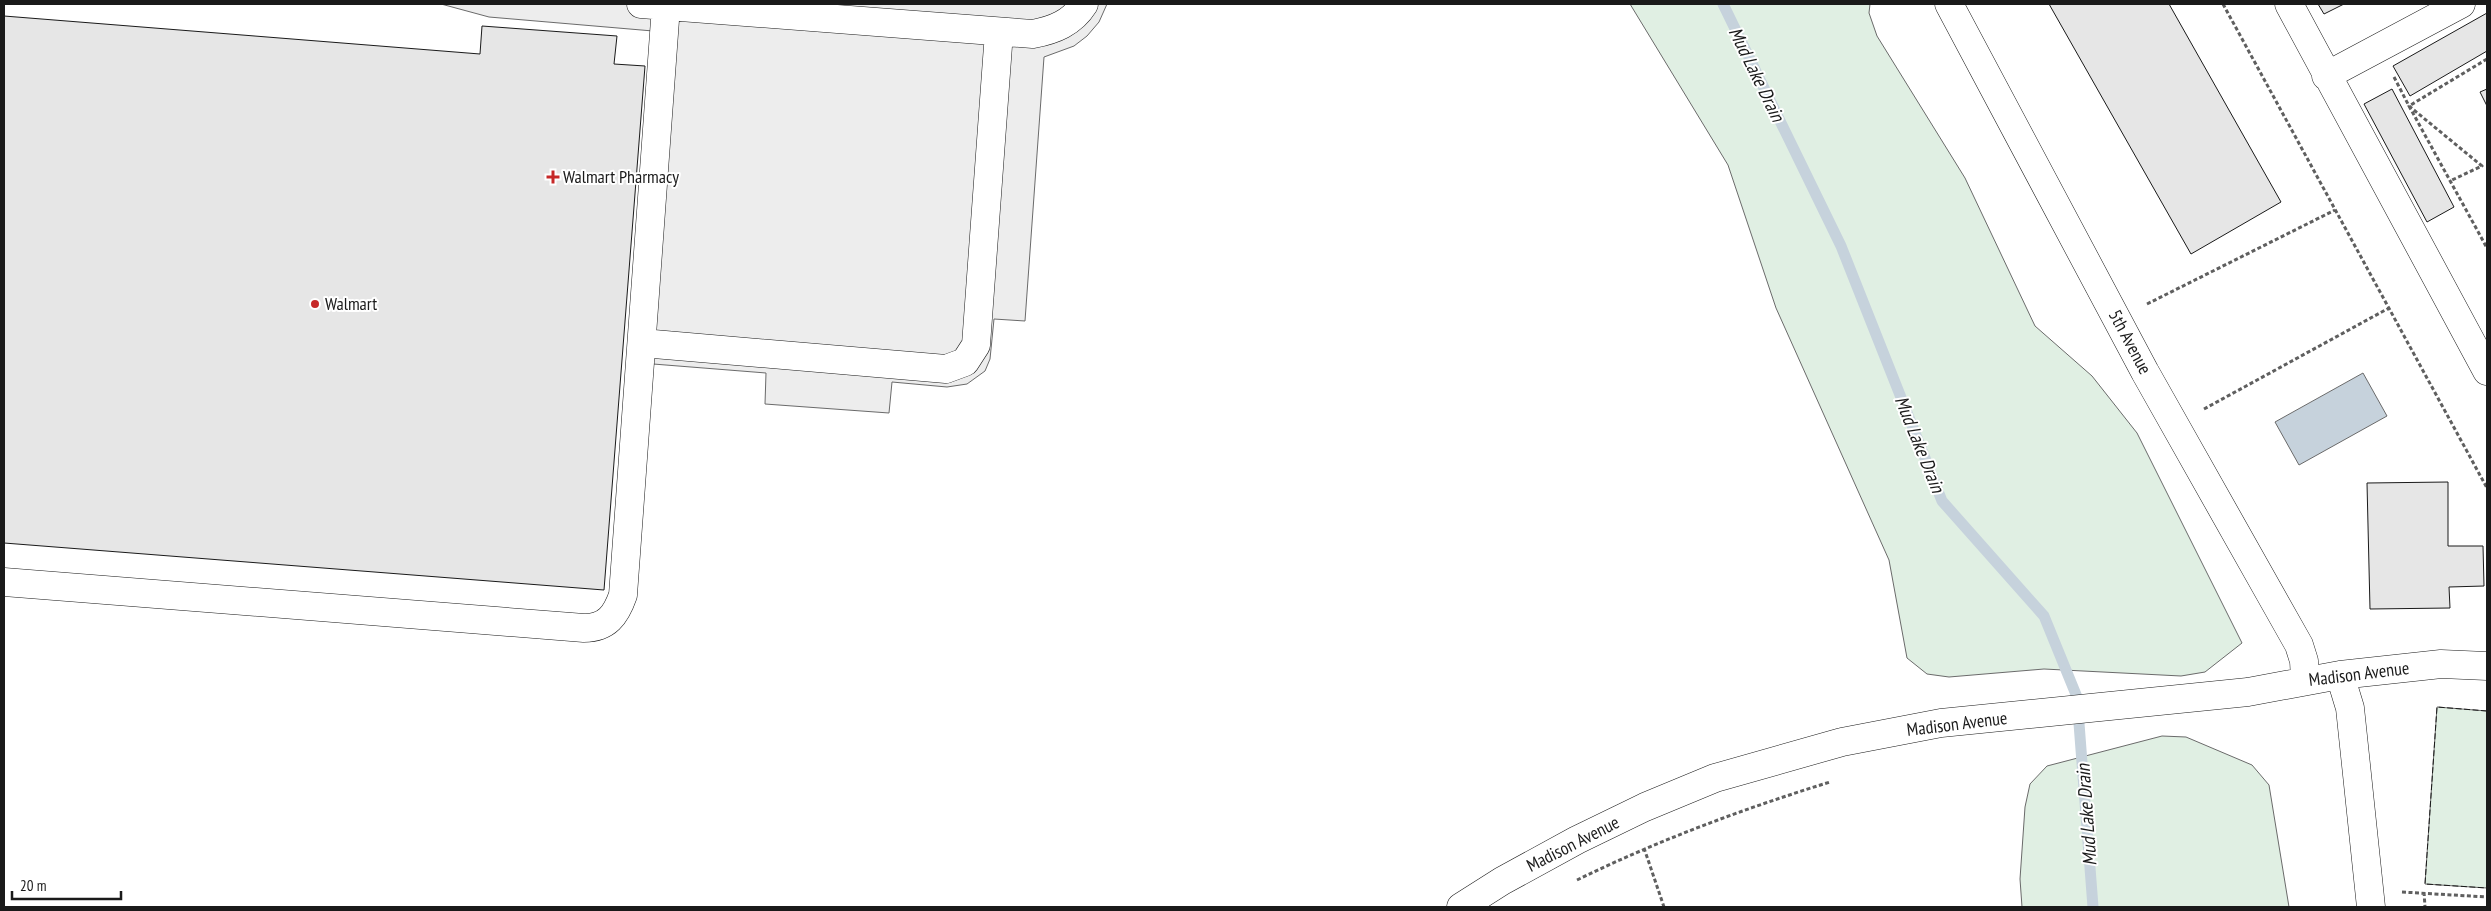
<svg xmlns="http://www.w3.org/2000/svg" width="2491" height="911" viewBox="0 0 2491 911" font-family="'PT Sans Narrow',sans-serif">
<style>
.green{fill:#e0efe3;stroke:#6a6a6a}
.parking{fill:#ededed;stroke:#6a6a6a}
.water{fill:#c6d2dc;stroke:#6a6a6a}
.lines{fill:none;stroke-linecap:round;stroke-linejoin:round}
.stream{stroke:#c6d2dc;stroke-width:11}
.building{fill:#e6e6e6;stroke:#1a1a1a}
.minor-casing{stroke:#1a1a1a;stroke-width:29}
.path{stroke:#5f5f5f;stroke-width:3;stroke-dasharray:4 2.5;stroke-linecap:butt}
.minor{stroke:#fff;stroke-width:28}
.fence{stroke:#1a1a1a;stroke-width:1;stroke-dasharray:6 2.5;stroke-linecap:butt}
.poi-dot{fill:#c62828;stroke:#fff;stroke-width:2}
.labels{text-anchor:middle;stroke-width:4;stroke-linejoin:round;paint-order:stroke}
.poi-label{font-size:18px;fill:#1a1a1a;stroke:#fff;text-anchor:start}
.street-label{font-size:18px;fill:#1a1a1a;stroke:#fff}
.water-label{font-size:19px;font-style:italic;fill:#1a1a1a;stroke:#fff}
</style>
<rect width="100%" height="100%" fill="#fff"/>
<!-- green -->
<path class="green" d="M1630 4H1870L1869 13 1877 36 1965 178 2035 326 2092 376 2137 433 2242 643 2205 672 2181 676 2044 669 1949 677 1927 674 1907 658 1889 560 1776 308 1728 165Z
M2437 707 2487 711V888L2425 884Z
M2162 736 2186 737 2252 765 2269 785 2289 907H2022L2020 879 2025 807 2030 784 2047 766Z"/>
<!-- parking -->
<path class="parking" d="M441 4H1107L1099 22 1087 36 1074 46 1044 57 1025 321 994 319 990 359 985 371 967 384 947 387 892 382 889 413 765 404 766 373 628 362 653 31 489 17Z"/>
<!-- water -->
<path class="water" d="M2363 373 2387 416 2299 465 2275 422Z"/>
<g class="lines">
<!-- stream -->
<path class="stream" d="M1723 4 1841 246 1942 501 2044 616 2077 697 2093 907"/>
</g>
<!-- building -->
<path class="building" d="M2049 4H2169L2281 202 2191 254Z
M2318 4H2344L2324 14Z
M2487 13V51L2410 96 2393 66Z
M4 16 480 54 482 26 617 36 614 64 645 66 604 590 4 543Z
M2392 89 2454 207 2427 222 2364 104Z
M2487 89V106L2480 92Z
M2448 482V546H2483L2484 586 2449 587 2450 608 2370 609 2367 483Z"/>
<g class="lines">
<defs>
<path id="minor" d="M641 4 1033 34C1054 30 1072 23 1084 4
M1949 4 2145 372 2299 645 2304 661 2305 680
M2289 4 2487 371
M2326 76 2461 4
M642 343 946 369 965 362 976 345 999 32
M4 582 584 628C607 628 616 615 623 595L666 6
M2340 675 2350 708 2371 907
M1461 907 1502 881 1577 840 1645 807 1715 778 1842 742 1941 723 2248 692 2340 675 2441 664 2487 666"/>
</defs>
<!-- minor casing -->
<use href="#minor" class="minor-casing"/>
<!-- path -->
<path class="path" d="M2223 4 2487 488
M2487 59 2409 106 2487 248
M2394 77 2409 106 2482 166 2450 181
M2147 304 2335 210
M2204 409 2389 308
M1644 848 1664 907
M1577 880C1659 840 1743 809 1830 782
M2402 892 2487 897
M2424 892 2425 907"/>
<!-- minor -->
<use href="#minor" class="minor"/>
<!-- fence -->
<path class="fence" d="M2487 711 2437 707 2425 884 2487 888"/>
</g>
<!-- markers -->
<g class="poi-dot">
<path d="M550.5 169.5h5v5h5v5h-5v5h-5v-5h-5v-5h5z"/>
<circle cx="315" cy="304" r="5"/>
</g>
<g class="labels">
<!-- poi labels -->
<g class="poi-label">
<text x="563" y="183">Walmart Pharmacy</text>
<text x="325" y="310">Walmart</text>
</g>
<!-- street labels -->
<g class="street-label">
<text transform="translate(2130 342) rotate(62)" y="6">5th Avenue</text>
<text transform="translate(2359 674) rotate(-7)" y="6">Madison Avenue</text>
<text transform="translate(1957 724) rotate(-7)" y="6">Madison Avenue</text>
<text transform="translate(1573 844) rotate(-27)" y="6">Madison Avenue</text>
</g>
<!-- water labels -->
<g class="water-label">
<text transform="translate(1757 74) rotate(64)" y="7">Mud Lake Drain</text>
<text transform="translate(1920 444) rotate(68)" y="7">Mud Lake Drain</text>
<text transform="translate(2086 815) rotate(-94)" y="7">Mud Lake Drain</text>
</g>
</g>
<!-- border -->
<rect width="2491" height="911" fill="none" stroke="#1a1a1a" stroke-width="10"/>
<!-- scale -->
<path d="M12 891v8h109v-8" fill="none" stroke="#1a1a1a" stroke-width="2.5"/>
<text x="20" y="891" font-size="15" fill="#1a1a1a" stroke="#ffffff" stroke-width="4" paint-order="stroke">20 m</text>
</svg>
